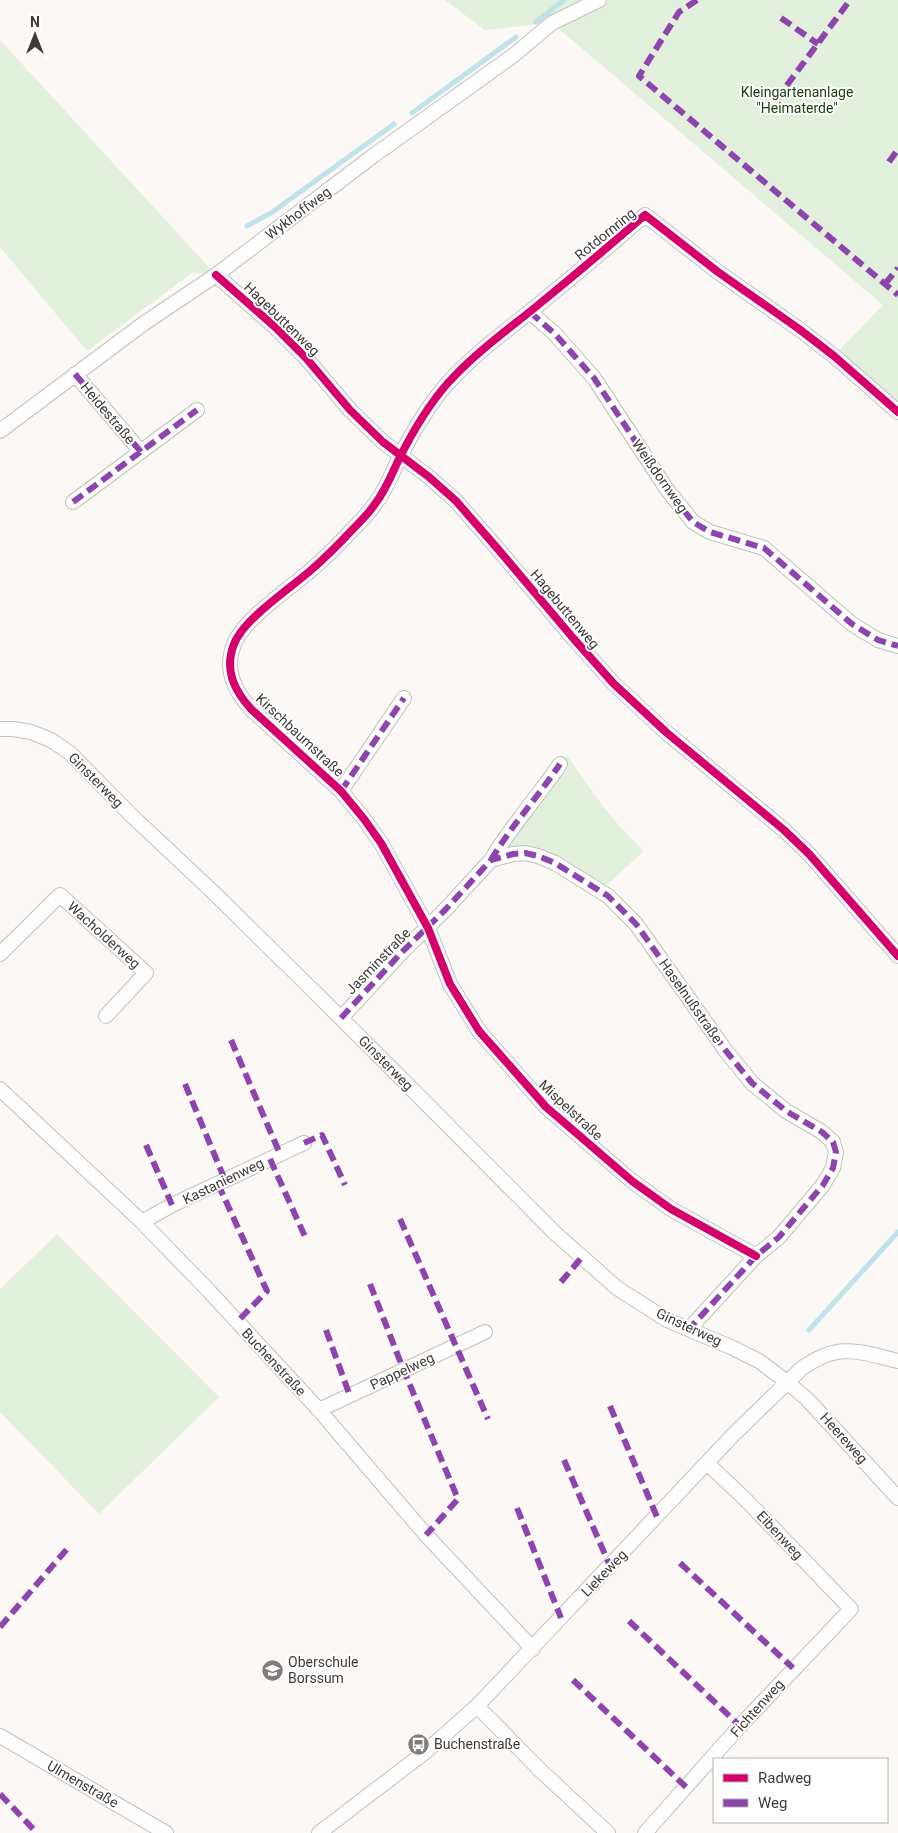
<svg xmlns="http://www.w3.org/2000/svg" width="898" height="1833" viewBox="0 0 898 1833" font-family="Roboto,sans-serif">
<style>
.green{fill:#e3f0dd}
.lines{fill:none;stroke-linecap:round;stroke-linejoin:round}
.stream{stroke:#c0e3eb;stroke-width:5}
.minor-casing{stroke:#c2c0bf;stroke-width:16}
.minor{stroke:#fefefe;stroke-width:14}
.quiet{stroke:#8e44ad;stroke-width:6;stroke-dasharray:12 6;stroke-linecap:butt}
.cycleway-casing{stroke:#fff;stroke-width:11}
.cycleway{stroke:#d6006c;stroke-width:8}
.labels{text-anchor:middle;stroke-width:4;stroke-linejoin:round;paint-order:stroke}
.park-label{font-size:14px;fill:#173d0f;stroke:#fff}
.street-label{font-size:14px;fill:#3d3b3a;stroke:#fff}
.poi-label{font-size:14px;fill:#3d3b3a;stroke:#fff;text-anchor:start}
</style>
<rect width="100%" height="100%" fill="#fbf8f6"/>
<!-- green -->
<path class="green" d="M445 0H898V409L834 356 883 305 552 23 485 30Z
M0 40 216 275 192 273 87 351 0 247Z
M567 755C588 787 615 825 644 851L600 891 555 863 502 856Z
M57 1234 219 1397 99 1514 0 1412V1289Z"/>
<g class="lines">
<!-- stream -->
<path class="stream" d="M536 22 564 0
M412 113 516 37
M247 226 271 213 394 124
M809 1330 898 1232"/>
<defs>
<path id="minor" d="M216 275 275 327 306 358 350 410 383 442 429 477 456 501 497 548 573 638 614 684 667 733 784 830 809 854 898 956
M530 312 555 334 594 378 666 488 693 522 710 532 764 548 852 624 878 640 898 646
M75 374 141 452
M0 431 143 324 216 275 373 156 514 55 552 23 599 0
M73 502 197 410
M0 729H13L31 732 51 740 70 753 131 815 214 893 341 1018 556 1234 617 1288 667 1320 733 1348 759 1361 787 1382 807 1399 898 1498
M341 791 404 698
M491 860C511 826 538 797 560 764
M0 954 60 895 146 973 106 1016
M341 1018 402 952 445 910 491 860 513 854 525 853 538 856 555 863 608 896 636 924 726 1051 752 1083 786 1111 822 1132 833 1142 836 1152 833 1168 823 1185 779 1237 756 1256 690 1328
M0 1089 142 1222 208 1290 319 1410 426 1535 533 1649
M142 1222 172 1205 304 1143
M756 1256 671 1209 632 1181 546 1107 479 1031 450 984 428 928 381 843 364 819 341 791 251 709C234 690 224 670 234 644 244 619 289 589 310 571 325 558 339 544 353 529 361 521 369 513 375 504 386 490 392 473 400 457 413 431 428 406 447 384 473 355 502 334 532 310 570 279 608 247 645 215L718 272 799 329 834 356 898 412
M319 1410 485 1332
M477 1706 541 1771 608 1833
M0 1736 166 1833
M319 1833 424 1753 477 1706 734 1434 801 1369C838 1342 857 1351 898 1361
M645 1833 740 1726 851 1609 746 1500 707 1463"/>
</defs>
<!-- minor casing -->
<use href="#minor" class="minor-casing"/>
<!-- minor -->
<use href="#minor" class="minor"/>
<!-- quiet -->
<path class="quiet" d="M697 0 679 12 639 76 898 295
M781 18 818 44
M776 100 850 0
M889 162 898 149
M885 284 898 268
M530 312 555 334 594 378 666 488 693 522 710 532 764 548 852 624 878 640 898 646
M75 374 141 452
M73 502 197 410
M341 791 404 698
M491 860C511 826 538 797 560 764
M341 1018 402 952 445 910 491 860 513 854 525 853 538 856 555 863 608 896 636 924 726 1051 752 1083 786 1111 822 1132 833 1142 836 1152 833 1168 823 1185 779 1237 756 1256 690 1328
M231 1040 280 1154
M185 1084 225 1180
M304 1143 322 1135 345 1185
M146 1145 172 1205
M270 1159 307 1241
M218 1184 267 1291 237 1322
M400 1219 488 1419
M561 1282 582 1257
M370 1284 404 1371 458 1499 426 1535
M326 1330 350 1396
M610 1406 657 1517
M564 1460 610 1566
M517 1508 561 1618
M680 1563 793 1668
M629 1621 740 1726
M0 1627 67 1549
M573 1680 686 1787
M0 1794 37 1833"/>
<defs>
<path id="cycleway" d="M216 275 275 327 306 358 350 410 383 442 429 477 456 501 497 548 573 638 614 684 667 733 784 830 809 854 898 956
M756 1256 671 1209 632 1181 546 1107 479 1031 450 984 428 928 381 843 364 819 341 791 251 709C234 690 224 670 234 644 244 619 289 589 310 571 325 558 339 544 353 529 361 521 369 513 375 504 386 490 392 473 400 457 413 431 428 406 447 384 473 355 502 334 532 310 570 279 608 247 645 215L718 272 799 329 834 356 898 412"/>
</defs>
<!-- cycleway casing -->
<use href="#cycleway" class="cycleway-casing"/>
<!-- cycleway -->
<use href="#cycleway" class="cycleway"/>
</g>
<!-- icons -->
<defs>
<symbol id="school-disc" viewBox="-11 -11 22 22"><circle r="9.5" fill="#807d7c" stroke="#fff"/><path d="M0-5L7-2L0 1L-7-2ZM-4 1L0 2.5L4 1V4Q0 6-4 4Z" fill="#fff"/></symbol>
<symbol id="bus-disc" viewBox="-11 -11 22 22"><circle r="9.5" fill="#807d7c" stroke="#fff"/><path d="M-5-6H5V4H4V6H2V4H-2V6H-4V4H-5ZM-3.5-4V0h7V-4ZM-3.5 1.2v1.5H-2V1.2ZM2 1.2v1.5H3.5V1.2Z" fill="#fff"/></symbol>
</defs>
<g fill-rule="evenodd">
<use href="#school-disc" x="260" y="1658" width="25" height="25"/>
<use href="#bus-disc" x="406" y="1732" width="25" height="25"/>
</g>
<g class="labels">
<!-- park labels -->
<g class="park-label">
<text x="797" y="97">Kleingartenanlage<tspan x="797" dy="16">"Heimaterde"</tspan></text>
</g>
<!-- street labels -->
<g class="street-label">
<text transform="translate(298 213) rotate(-37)" y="5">Wykhoffweg</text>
<text transform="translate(605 234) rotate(-39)" y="5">Rotdornring</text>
<text transform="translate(282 319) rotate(44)" y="5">Hagebuttenweg</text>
<text transform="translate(108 413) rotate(50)" y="5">Heidestraße</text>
<text transform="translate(660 476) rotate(55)" y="5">Weißdornweg</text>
<text transform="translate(565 609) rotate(50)" y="5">Hagebuttenweg</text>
<text transform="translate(300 735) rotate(43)" y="5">Kirschbaumstraße</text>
<text transform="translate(96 780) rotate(45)" y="5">Ginsterweg</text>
<text transform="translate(104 935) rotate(42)" y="5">Wacholderweg</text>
<text transform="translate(378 961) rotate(-46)" y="5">Jasminstraße</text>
<text transform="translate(691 1001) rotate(55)" y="5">Haselnußstraße</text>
<text transform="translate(386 1063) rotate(45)" y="5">Ginsterweg</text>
<text transform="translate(571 1110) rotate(43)" y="5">Mispelstraße</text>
<text transform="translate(223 1181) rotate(-26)" y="5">Kastanienweg</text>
<text transform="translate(689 1327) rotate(25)" y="5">Ginsterweg</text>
<text transform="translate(274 1362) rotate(47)" y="5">Buchenstraße</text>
<text transform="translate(402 1371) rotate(-25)" y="5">Pappelweg</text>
<text transform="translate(844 1438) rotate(48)" y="5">Heereweg</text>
<text transform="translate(780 1535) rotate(47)" y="5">Eibenweg</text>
<text transform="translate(604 1573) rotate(-46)" y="5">Liekeweg</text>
<text transform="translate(757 1708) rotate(-48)" y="5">Fichtenweg</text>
<text transform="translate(83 1784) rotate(30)" y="5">Ulmenstraße</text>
</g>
<!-- poi labels -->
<g class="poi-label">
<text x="288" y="1667">Oberschule<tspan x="288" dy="16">Borssum</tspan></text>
<text x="434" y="1749">Buchenstraße</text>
</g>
</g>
<!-- legend -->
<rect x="713" y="1758" width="175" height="65" fill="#ffffff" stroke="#b1b1b0"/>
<rect x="723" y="1774" width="25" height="8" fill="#d6006c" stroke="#b1b1b0"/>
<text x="758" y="1783" font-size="15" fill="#3d3b3a">Radweg</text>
<rect x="723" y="1799" width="25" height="8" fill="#8e44ad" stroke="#b1b1b0"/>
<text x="758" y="1808" font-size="15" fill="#3d3b3a">Weg</text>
<!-- north arrow -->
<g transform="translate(35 35)" stroke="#ffffff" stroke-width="4" paint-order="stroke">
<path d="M0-4L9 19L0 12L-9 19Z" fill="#3d3b3a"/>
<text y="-8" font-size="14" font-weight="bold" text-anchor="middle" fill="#3d3b3a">N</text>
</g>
</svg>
